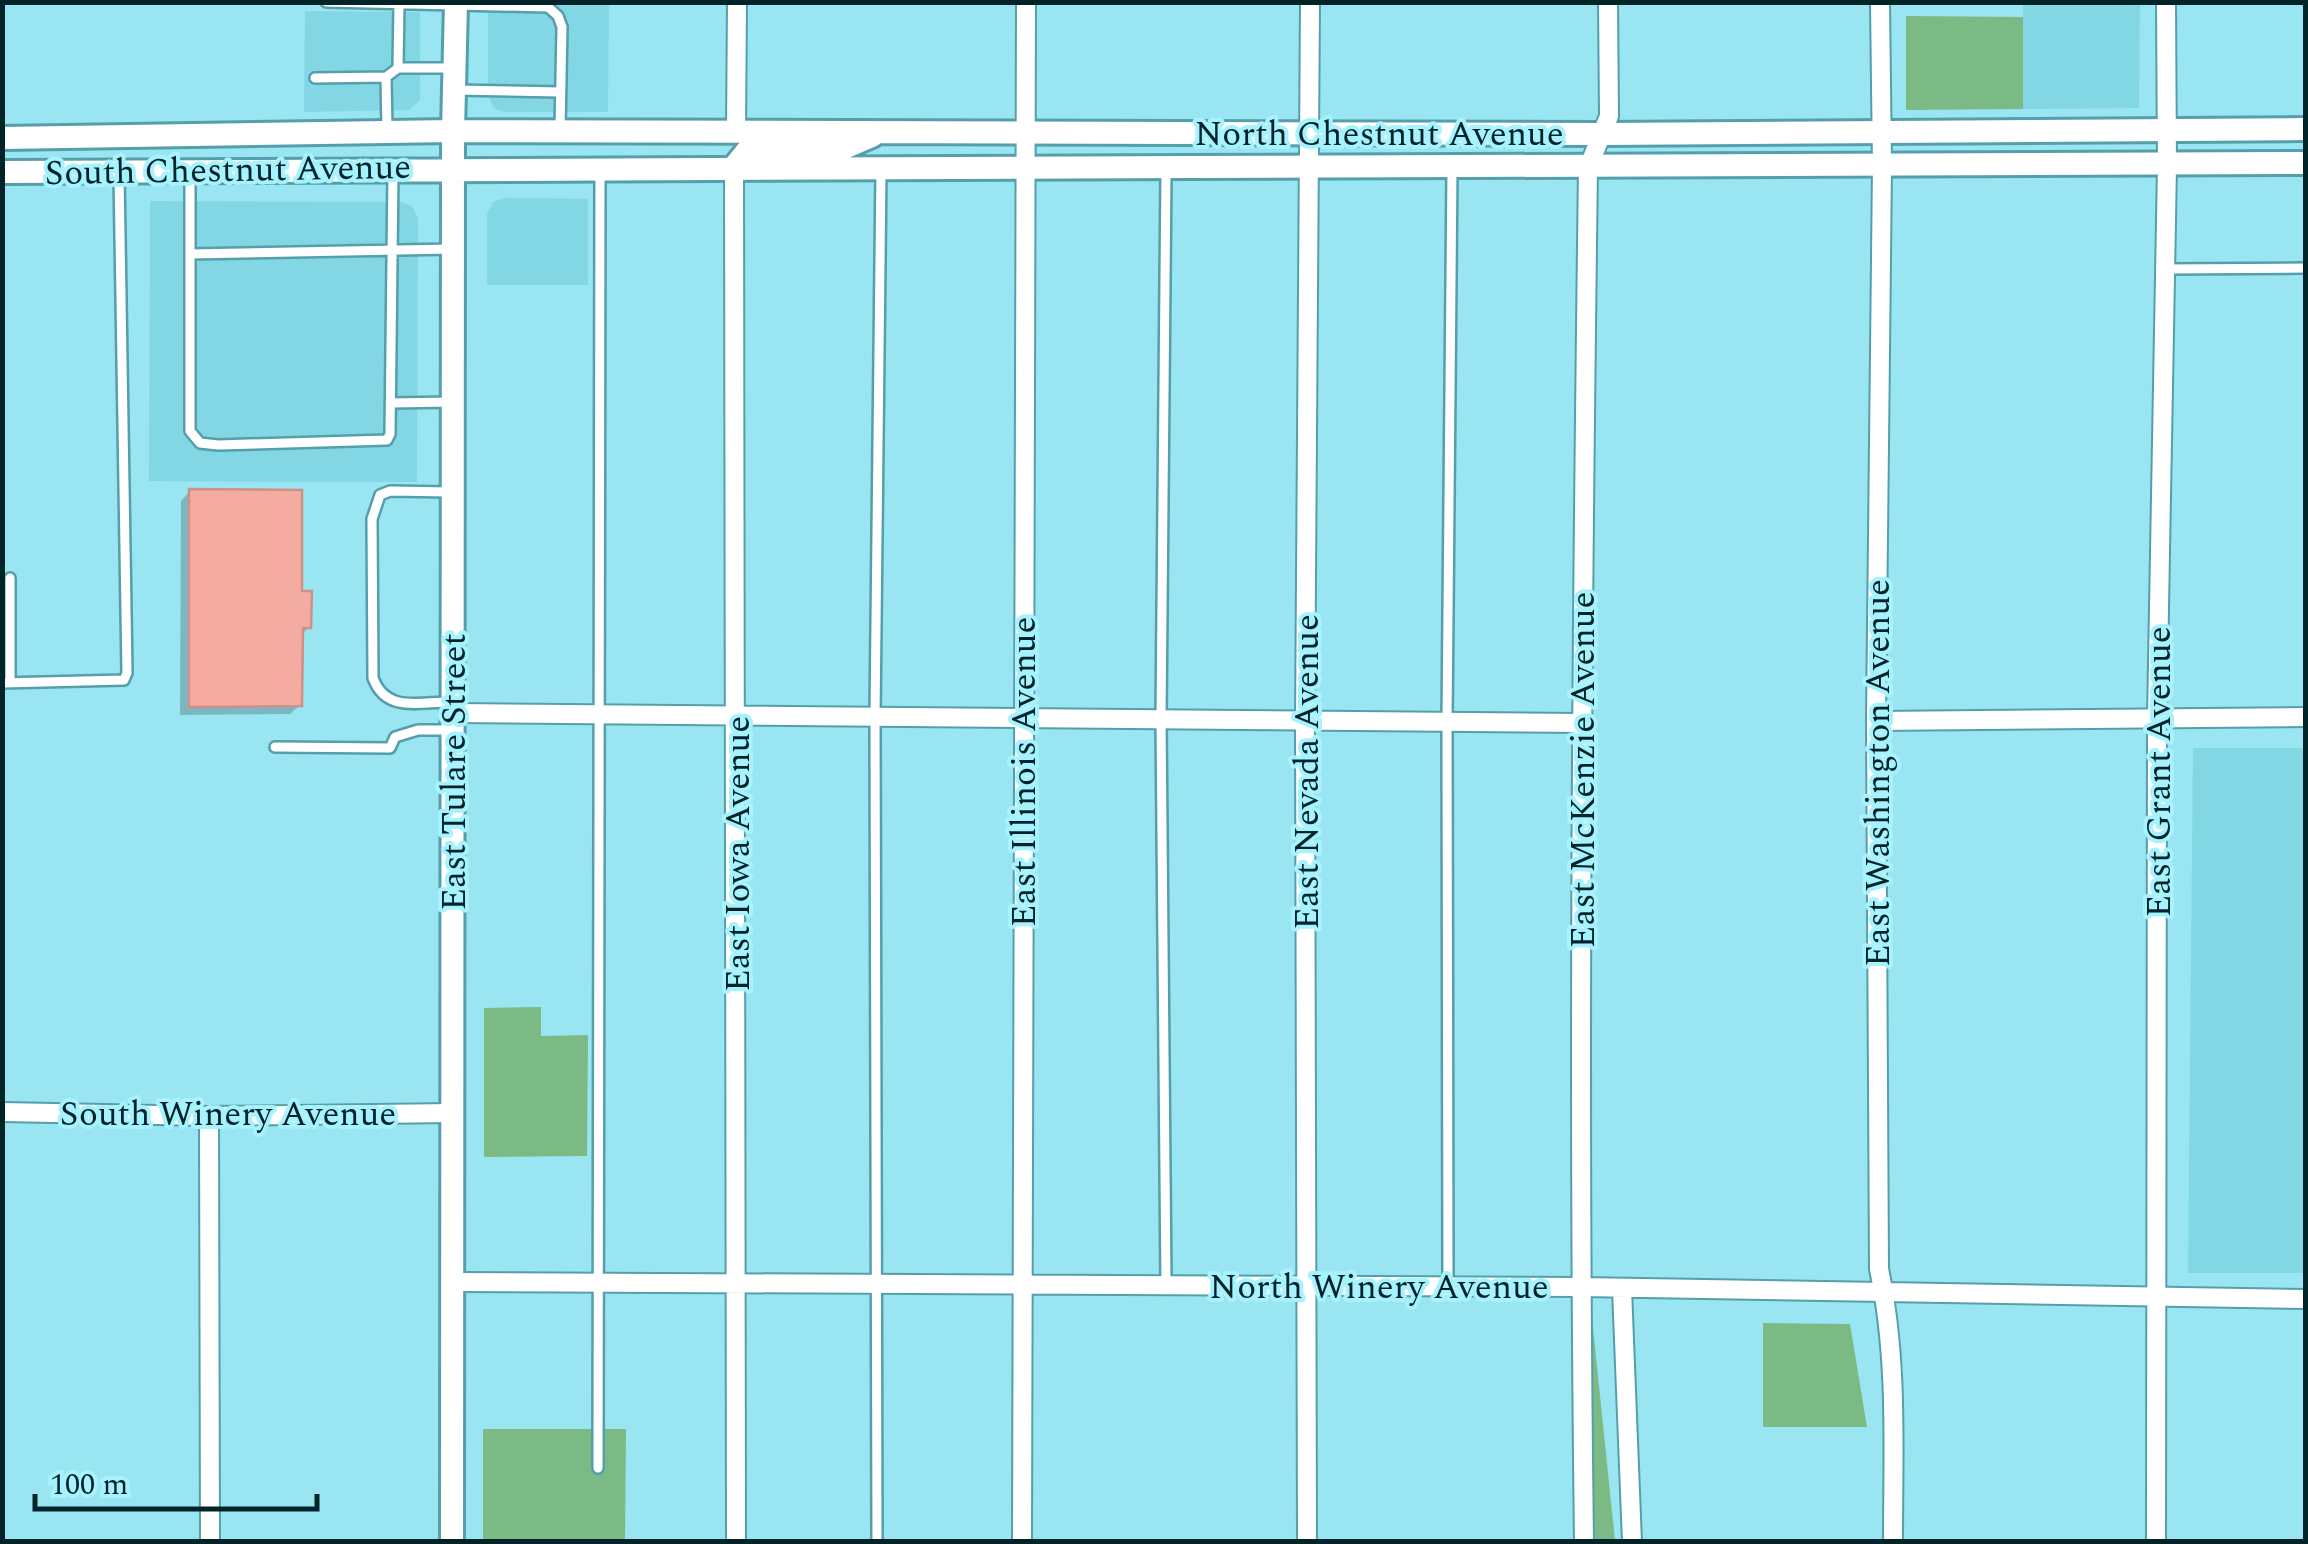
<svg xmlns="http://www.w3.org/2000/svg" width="2308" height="1544" viewBox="0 0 2308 1544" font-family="Spectral,serif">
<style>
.built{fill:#83d7e4}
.green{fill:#7bba85}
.shadow{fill:#0003}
.building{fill:#f4aca2;stroke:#ce9087;stroke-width:2.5}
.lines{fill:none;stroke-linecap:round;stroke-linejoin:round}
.service-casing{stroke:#549fab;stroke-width:14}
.minor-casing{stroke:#549fab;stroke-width:22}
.secondary-casing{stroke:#549fab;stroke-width:28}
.service{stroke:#fff;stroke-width:9}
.minor{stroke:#fff;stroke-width:18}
.secondary{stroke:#fff;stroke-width:22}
.labels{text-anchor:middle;stroke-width:8;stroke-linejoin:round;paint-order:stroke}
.street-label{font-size:35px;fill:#022328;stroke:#a6f2fe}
</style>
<rect width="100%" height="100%" fill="#99e5f1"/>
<!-- built -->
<path class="built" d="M488 3H609L608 112H504L494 108 488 96Z
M2023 3H2140L2139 108 2023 109Z
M305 11 420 12V100L409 110 304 112Z
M504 198 588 199V285H487V214L493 202Z
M150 201 401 202 412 206 418 218 417 482 149 481Z
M2193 748H2305V1273H2188Z"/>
<!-- green -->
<path class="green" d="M1906 16 2023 17V109L1906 110Z
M541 1007V1036L588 1035 587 1156 484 1157V1008Z
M1592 1318 1615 1541H1593Z
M1763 1323 1850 1324 1867 1427H1763Z
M483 1429H626L625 1541H483Z"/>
<!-- shadow -->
<path class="shadow" d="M190 491 299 594 309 627 301 635 300 705 290 714 180 715 181 501Z"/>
<!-- building -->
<path class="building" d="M189 489 302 490V591H312L311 628H303L302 706 189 707Z"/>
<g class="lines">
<defs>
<path id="service" d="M326 2 548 7 558 16 562 27 560 129
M398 68H454
M386 77 387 130
M315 78 386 77 398 68 399 3
M454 90 560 92
M1166 171 1161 718 1166 1285
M190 173V431L200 443 218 445 387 440 390 434 393 172
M190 254 452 249
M2165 269 2306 268
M391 403 453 402
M10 578V683
M2 683 124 680 127 673 119 174
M449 702C419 702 386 713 373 678L372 519 380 495 390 491 450 492
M275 747 390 748 395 737 418 730H450
M1448 1286 1447 722 1452 169
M598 1468 600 169
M877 1542 875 716 881 170"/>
<path id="minor" d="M1880 2 1882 166 1876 721 1879 1269C1898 1359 1893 1450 1893 1542
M736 132 737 2
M734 167 736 1542
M453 713 1582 723
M1876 721 2306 717
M2 1112 209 1116 453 1113
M209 1116 210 1542
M453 1282 1581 1287 2306 1299
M1622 1289 1632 1542
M1022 1542 1026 2
M1307 1542 1305 721 1310 2
M1584 1542C1578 1084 1582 626 1588 168L1609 116 1608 2
M2156 1542 2157 718 2167 165 2166 2"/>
<path id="secondary" d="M2 138 453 131 1602 134 2306 129
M734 167 747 151 844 148 872 136
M2 172C770 163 1538 171 2306 163
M452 1542 453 131 456 2"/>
</defs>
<!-- service casing -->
<use href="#service" class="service-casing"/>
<!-- minor casing -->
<use href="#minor" class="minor-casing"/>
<!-- secondary casing -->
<use href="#secondary" class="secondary-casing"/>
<!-- service -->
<use href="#service" class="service"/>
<!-- minor -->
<use href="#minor" class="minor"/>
<!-- secondary -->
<use href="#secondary" class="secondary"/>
</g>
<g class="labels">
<!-- street labels -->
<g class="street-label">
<text x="1379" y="145">North Chestnut Avenue</text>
<text transform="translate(228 169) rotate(-1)" y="12">South Chestnut Avenue</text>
<text transform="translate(1582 770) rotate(-90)" y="12">East McKenzie Avenue</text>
<text transform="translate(453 772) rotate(-90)" y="12">East Tulare Street</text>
<text transform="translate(1023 772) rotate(-90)" y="12">East Illinois Avenue</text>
<text transform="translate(1306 772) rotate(-90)" y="12">East Nevada Avenue</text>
<text transform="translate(2158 772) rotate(-90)" y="12">East Grant Avenue</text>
<text transform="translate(1877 773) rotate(-90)" y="12">East Washington Avenue</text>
<text transform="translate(737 854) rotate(-90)" y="12">East Iowa Avenue</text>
<text x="228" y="1125">South Winery Avenue</text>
<text x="1379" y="1298">North Winery Avenue</text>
</g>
</g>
<!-- border -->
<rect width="2308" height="1544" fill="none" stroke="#022328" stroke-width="10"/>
<!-- scale -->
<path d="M35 1494v15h282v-15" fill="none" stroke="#022328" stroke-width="5"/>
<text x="50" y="1494" font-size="30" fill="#022328" stroke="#a6f2fe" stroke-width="8" paint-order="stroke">100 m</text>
</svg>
